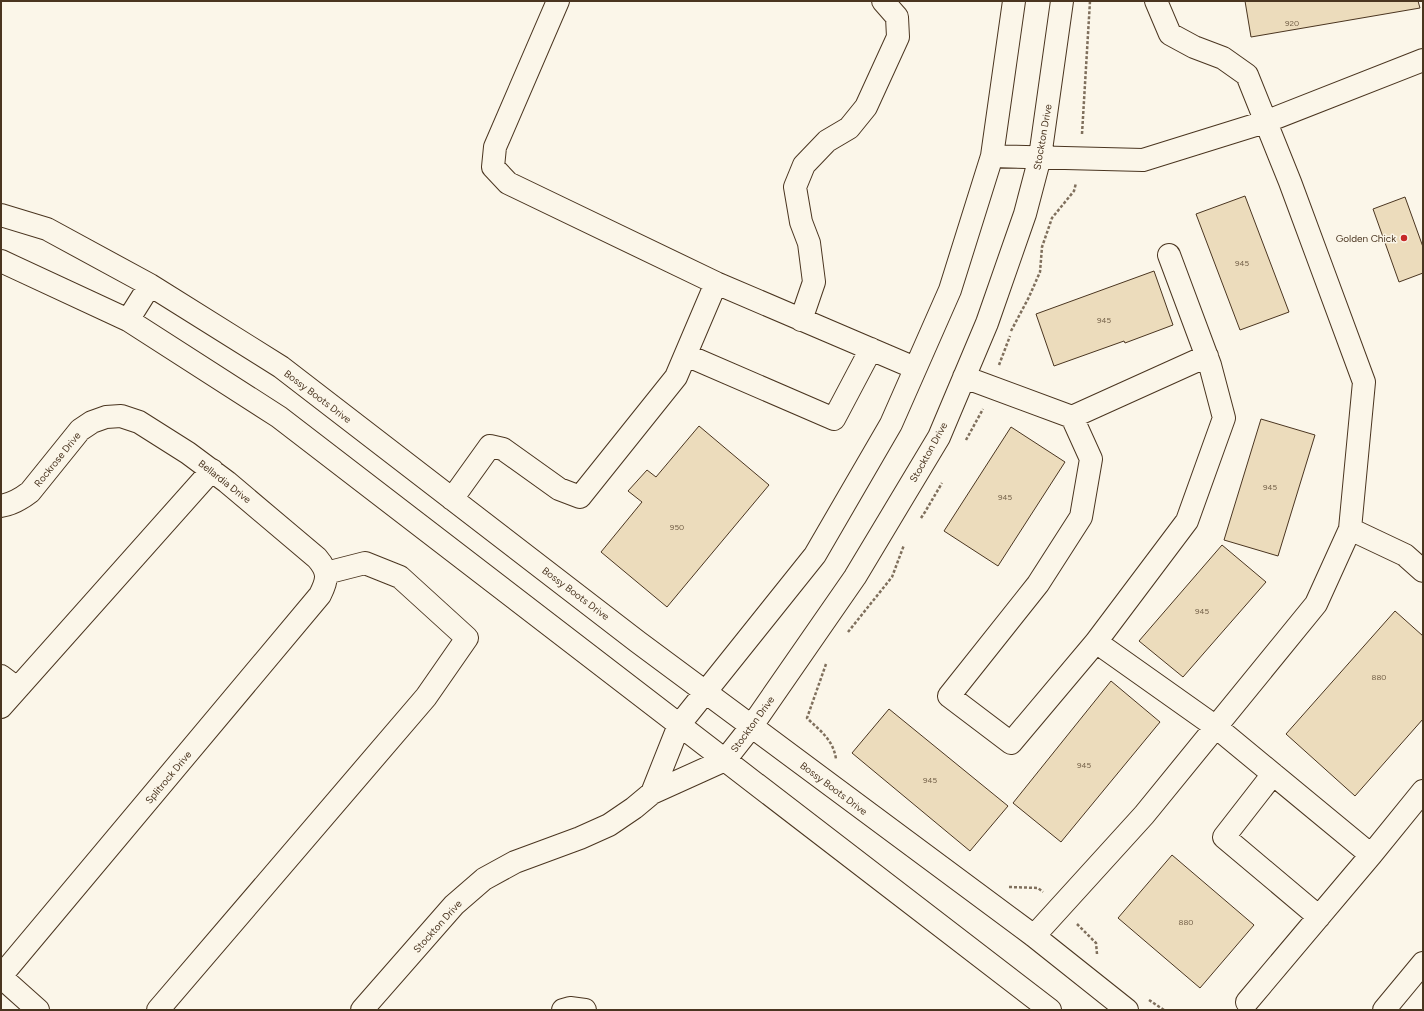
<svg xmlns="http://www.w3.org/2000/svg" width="1424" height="1011" viewBox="0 0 1424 1011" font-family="Figtree,sans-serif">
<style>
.building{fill:#ecdcbc;stroke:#4a3520}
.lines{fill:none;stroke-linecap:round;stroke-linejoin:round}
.minor-casing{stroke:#4a3520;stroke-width:24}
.major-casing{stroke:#4a3520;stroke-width:24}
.path{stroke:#7f6f5c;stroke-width:2.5;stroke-dasharray:3 2;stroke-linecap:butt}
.minor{stroke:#fbf6e9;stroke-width:22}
.major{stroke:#fbf6e9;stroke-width:22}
.poi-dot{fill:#c62828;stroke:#fbf6e9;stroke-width:1.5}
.labels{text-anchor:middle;stroke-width:3;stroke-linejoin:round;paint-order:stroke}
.number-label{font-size:8px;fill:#725f47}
.street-label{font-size:10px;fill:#4a3520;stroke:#fbf6e9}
.poi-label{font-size:10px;fill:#4a3520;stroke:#fbf6e9;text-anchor:end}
</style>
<rect width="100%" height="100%" fill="#fbf6e9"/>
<!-- building -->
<path class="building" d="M1245 1H1418L1420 8 1251 37Z
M1245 196 1289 312 1240 330 1196 214Z
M1405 197 1423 247V273L1399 282 1373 209Z
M1154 271 1173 325 1125 343 1124 341 1054 366 1036 314Z
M1261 419 1315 435 1278 556 1224 540Z
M699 426 769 485 667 607 601 552 642 502 628 491 647 470 656 477Z
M1011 427 1065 462 998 566 944 531Z
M1222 545 1266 582 1183 677 1139 641Z
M1395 611 1423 636V719L1355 796 1286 734Z
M1111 681 1160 722 1061 842 1013 803Z
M889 709 1008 806 970 851 852 753Z
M1172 855 1254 925 1200 988 1118 918Z"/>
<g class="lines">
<defs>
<path id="minor" d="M558 1 495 147 493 167 508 183 716 283
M1014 1 992 156 950 290 891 424 815 555 679 725 652 793 725 760 751 727 855 577 939 437 987 323 1025 214 1040 157 1062 1
M992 156 1143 160 1265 122 1423 60
M1 215 47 229 150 285 281 367 638 642 1034 936 1127 1010
M1 261 128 320 279 417 1050 1010
M128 320 150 285
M801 320 814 282 809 243 801 222 795 187 804 165 827 141 849 128 866 107 898 37 897 17 883 1
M686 355 834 419 871 349
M964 377 1072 417 1207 356
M1072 417 1091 459 1081 517 1038 584 949 696 1011 743 1096 642 1187 521 1224 418 1210 365 1169 255
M452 499 490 446 503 449 559 489 580 497 676 377 716 283 915 368
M1 506C13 504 21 499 30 492L80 430 92 422 106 417 121 416 139 422 188 453 227 482 317 558C329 572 328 579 320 595L1 976
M1350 529 1405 555 1423 571
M1096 642 1216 727 1371 855
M1 676 17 688
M1 707 212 470
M1273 774 1224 837 1319 917
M1034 936 1144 815 1316 604 1350 529 1364 382 1290 182 1247 75 1223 58 1194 47 1170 34 1156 1
M1 977 38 1010
M1247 1002 1371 855 1423 791
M158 1010 426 697 467 638 400 577 365 563 326 573
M362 1010 454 905 484 879 515 862 580 838 609 825 634 808 652 793
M563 1010 570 1008 585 1010"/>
<path id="major" d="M1384 1010 1423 963"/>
</defs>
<!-- minor casing -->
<use href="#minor" class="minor-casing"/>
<!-- major casing -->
<use href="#major" class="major-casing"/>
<!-- path -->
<path class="path" d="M1082 134 1090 1
M1011 331 1029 297 1040 272 1042 247 1052 218 1074 191 1076 183
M999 365 1010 336
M966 440 983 409
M921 518 925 512 942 483
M848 632 892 577 904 545
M826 664 807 718C820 731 833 739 836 759
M1009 887 1038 888 1043 892
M1077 924 1096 943 1097 954
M1149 1000 1164 1010"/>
<!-- minor -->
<use href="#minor" class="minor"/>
<!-- major -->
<use href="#major" class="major"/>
</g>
<!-- markers -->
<circle class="poi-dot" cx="1404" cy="238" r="4"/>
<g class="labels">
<!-- number labels -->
<g class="number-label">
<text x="1292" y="26">920</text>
<text x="1242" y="266">945</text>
<text x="1104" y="323">945</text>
<text x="1270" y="490">945</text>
<text x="1005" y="500">945</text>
<text x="677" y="530">950</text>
<text x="1202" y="614">945</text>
<text x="1379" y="680">880</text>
<text x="1084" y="768">945</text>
<text x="930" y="783">945</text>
<text x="1186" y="925">880</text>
</g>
<!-- street labels -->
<g class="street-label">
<text transform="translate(1042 137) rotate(-80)" y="4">Stockton Drive</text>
<text transform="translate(318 396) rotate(37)" y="4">Bossy Boots Drive</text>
<text transform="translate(928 452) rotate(-61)" y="4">Stockton Drive</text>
<text transform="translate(57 459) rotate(-51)" y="4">Rockrose Drive</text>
<text transform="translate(225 481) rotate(38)" y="4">Bellardia Drive</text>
<text transform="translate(576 593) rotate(37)" y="4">Bossy Boots Drive</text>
<text transform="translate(752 724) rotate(-54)" y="4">Stockton Drive</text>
<text transform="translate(168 777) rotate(-50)" y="4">Splitrock Drive</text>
<text transform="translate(834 788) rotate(37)" y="4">Bossy Boots Drive</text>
<text transform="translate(437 926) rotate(-48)" y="4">Stockton Drive</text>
</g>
<!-- poi labels -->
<g class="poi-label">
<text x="1396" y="242">Golden Chick</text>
</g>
</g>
<!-- border -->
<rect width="1424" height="1011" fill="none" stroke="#4a3520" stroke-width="4"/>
</svg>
